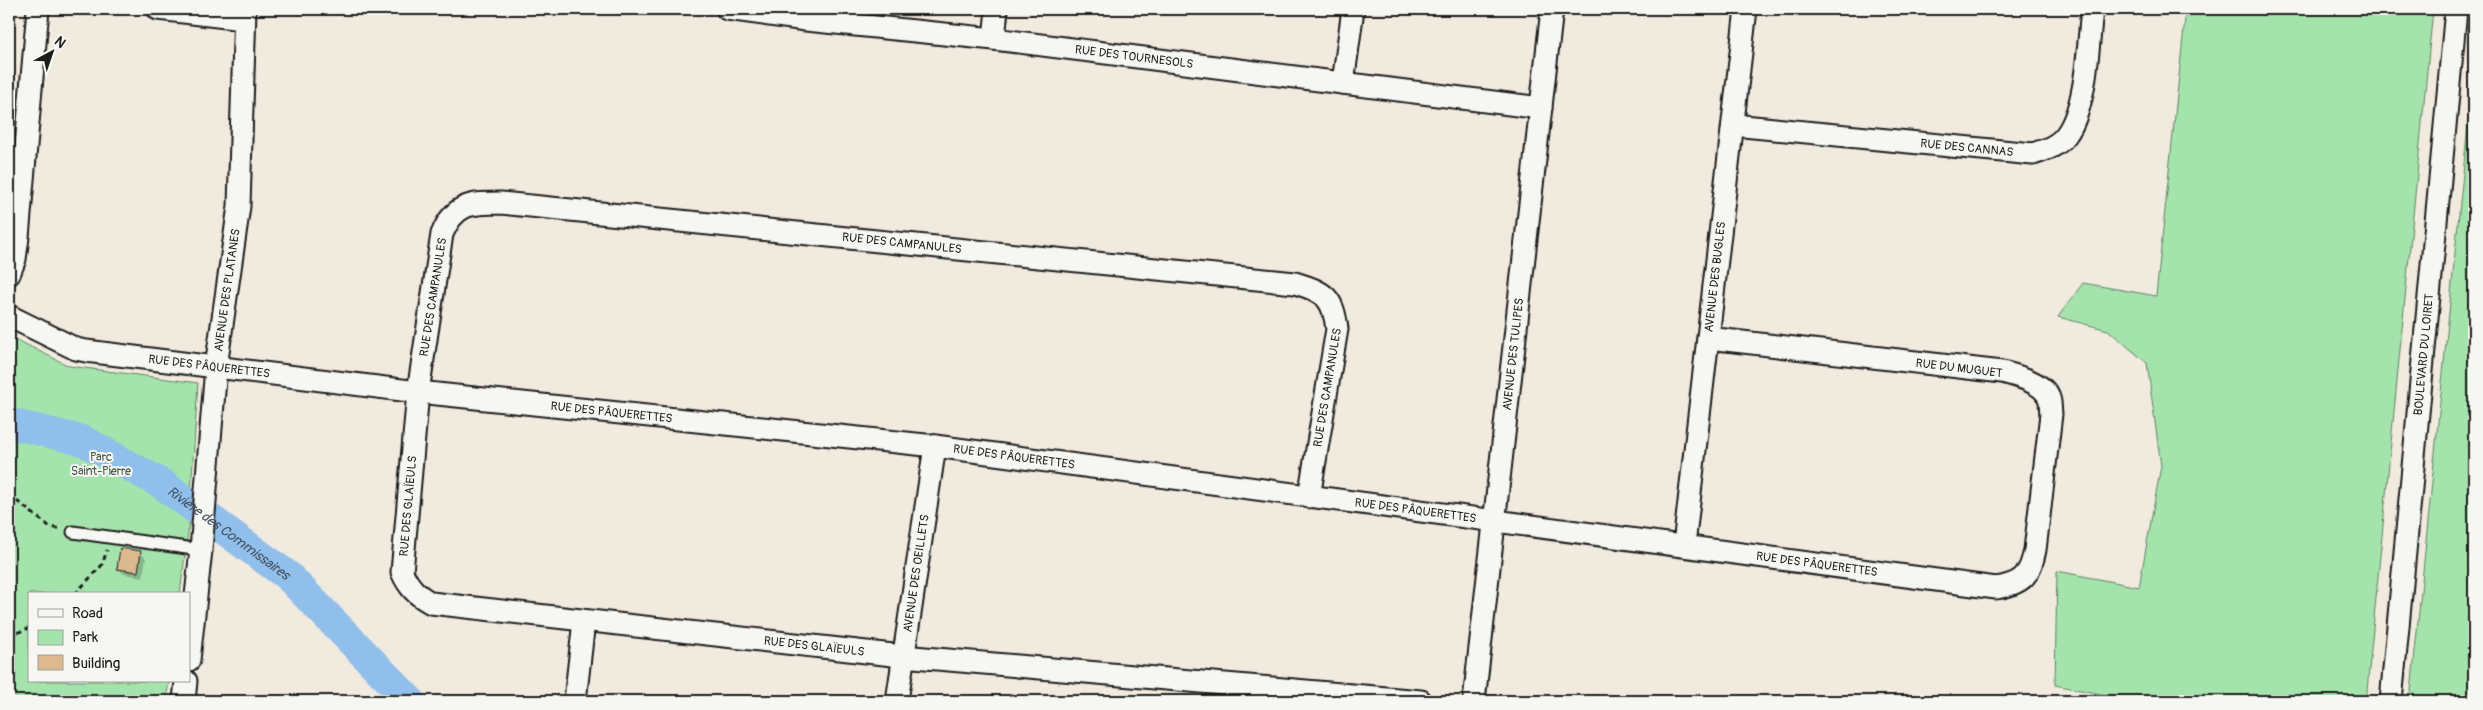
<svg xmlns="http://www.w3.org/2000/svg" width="2483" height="710" viewBox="0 0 2483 710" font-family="Pangolin,sans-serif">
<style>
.green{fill:#a4e4ac;stroke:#608064}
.shadow{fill:#0003}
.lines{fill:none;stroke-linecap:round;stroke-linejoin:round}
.river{stroke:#90bfeb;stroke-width:31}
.building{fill:#ddb98f;stroke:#1c1c1c}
.lane-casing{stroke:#1c1c1c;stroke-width:15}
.street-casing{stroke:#1c1c1c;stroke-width:25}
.path{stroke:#1c1c1c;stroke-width:3;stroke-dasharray:5 4;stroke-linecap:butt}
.lane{stroke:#f6f6f2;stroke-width:11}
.street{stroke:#f6f6f2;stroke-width:21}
.labels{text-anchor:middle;stroke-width:4;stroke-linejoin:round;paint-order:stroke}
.street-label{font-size:12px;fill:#1c1c1c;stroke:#f6f6f2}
.park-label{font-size:12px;fill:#455847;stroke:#f6f6f2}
.water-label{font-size:14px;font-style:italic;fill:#455564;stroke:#f6f6f2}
</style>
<rect width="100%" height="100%" fill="#f1eade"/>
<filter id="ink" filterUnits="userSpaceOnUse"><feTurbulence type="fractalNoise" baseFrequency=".02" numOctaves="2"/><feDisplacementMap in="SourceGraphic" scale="10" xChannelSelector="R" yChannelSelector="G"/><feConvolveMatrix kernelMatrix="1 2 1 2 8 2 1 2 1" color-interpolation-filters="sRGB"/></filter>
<g filter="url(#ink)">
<!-- green -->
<path class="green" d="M2186 9H2433L2366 701H2136L2055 685 2057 571 2139 587 2161 466 2147 363 2108 330 2058 317 2083 283 2156 296Z
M2474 64V701H2410Z
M9 336 69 366 198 383 189 524 180 594H29V681H169L166 701H9Z"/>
<!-- shadow -->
<path class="shadow" d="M140 553 146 558 143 577 124 574 119 569Z"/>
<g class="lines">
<!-- river -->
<path class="river" id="s1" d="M9 423 84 441 162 484 288 576 410 701"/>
</g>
<!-- building -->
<path class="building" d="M120 548 141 551 138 572 117 569Z"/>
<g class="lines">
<defs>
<path id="lane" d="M73 532 201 550"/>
<g id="street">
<path d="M158 9 243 19"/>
<path id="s2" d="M727 9 806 20 994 39 1541 108"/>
<path d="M994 39 997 9"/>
<path d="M1343 83 1353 9"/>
<path id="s3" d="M1733 125 2033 154C2045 150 2058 146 2066 135 2087 107 2088 44 2092 9"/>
<path d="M9 274 15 259 18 237 38 9"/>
<path id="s4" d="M9 316 76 349 86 351 418 392 935 446 1996 588C2022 584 2030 576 2035 550L2051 414C2050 409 2051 402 2049 398 2043 382 2017 376 2002 372L1708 338"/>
<path id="s5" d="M1309 497 1337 329C1333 297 1325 292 1295 283L501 203C471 203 455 203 442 234L418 392 402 572C409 588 417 595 431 603L902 656 1421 701"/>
<path id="s6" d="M1684 545 1746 9"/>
<path id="s7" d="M189 660 201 550 216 367 239 206 245 9"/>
<path d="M184 701 186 681"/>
<path d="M575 701 584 621"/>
<path id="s8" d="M897 701 935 446"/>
<path id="s9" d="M1474 701 1552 9"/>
<path id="s10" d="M2391 701 2456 9"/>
</g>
</defs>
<!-- lane casing -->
<use href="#lane" class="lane-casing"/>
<!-- street casing -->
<use href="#street" class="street-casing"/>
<!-- path -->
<path class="path" d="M9 498H13L50 527 61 529
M75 594 102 565 107 550
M9 636 29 628"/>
<!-- lane -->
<use href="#lane" class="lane"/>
<!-- street -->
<use href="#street" class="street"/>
</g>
</g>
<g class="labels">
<!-- street labels -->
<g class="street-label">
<text dy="4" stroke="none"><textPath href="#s2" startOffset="410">RUE DES TOURNESOLS</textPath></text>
<text dy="4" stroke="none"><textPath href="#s3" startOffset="235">RUE DES CANNAS</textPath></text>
<text transform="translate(902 243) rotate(6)" y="4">RUE DES CAMPANULES</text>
<text dy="4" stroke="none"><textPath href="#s6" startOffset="270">AVENUE DES BUGLES</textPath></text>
<text dy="4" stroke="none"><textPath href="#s7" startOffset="372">AVENUE DES PLATANES</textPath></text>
<text transform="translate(433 297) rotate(-81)" y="4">RUE DES CAMPANULES</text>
<text dy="4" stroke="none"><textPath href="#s9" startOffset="349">AVENUE DES TULIPES</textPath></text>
<text dy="4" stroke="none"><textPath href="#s10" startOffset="348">BOULEVARD DU LOIRET</textPath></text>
<text dy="4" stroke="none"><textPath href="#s4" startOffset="209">RUE DES PÂQUERETTES</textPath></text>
<text transform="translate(1959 368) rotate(7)" y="4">RUE DU MUGUET</text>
<text dy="4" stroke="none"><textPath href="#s5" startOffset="111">RUE DES CAMPANULES</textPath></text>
<text dy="4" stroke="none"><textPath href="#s4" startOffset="614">RUE DES PÂQUERETTES</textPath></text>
<text dy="4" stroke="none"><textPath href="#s4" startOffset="1019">RUE DES PÂQUERETTES</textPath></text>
<text transform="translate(408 506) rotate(-85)" y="4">RUE DES GLAÏEULS</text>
<text dy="4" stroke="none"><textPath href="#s4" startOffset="1424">RUE DES PÂQUERETTES</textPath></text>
<text dy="4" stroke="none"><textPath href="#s4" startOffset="1829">RUE DES PÂQUERETTES</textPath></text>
<text dy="4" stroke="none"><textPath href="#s8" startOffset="129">AVENUE DES OEILLETS</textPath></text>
<text dy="4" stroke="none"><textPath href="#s5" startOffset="1879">RUE DES GLAÏEULS</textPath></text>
</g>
<!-- park labels -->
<g class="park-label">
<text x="101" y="461">Parc<tspan x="101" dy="14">Saint-Pierre</tspan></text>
</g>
<!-- water labels -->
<g class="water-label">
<text dy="5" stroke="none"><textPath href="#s1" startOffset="249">Rivière des Commissaires</textPath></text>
</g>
</g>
<!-- margin -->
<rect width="2483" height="710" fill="none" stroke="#f6f6f2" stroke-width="30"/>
<rect x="15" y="15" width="2453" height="680" fill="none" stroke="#1c1c1c" stroke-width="2" filter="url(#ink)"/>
<!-- legend -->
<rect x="28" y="592" width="162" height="90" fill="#f6f6f2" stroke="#9f9f9c"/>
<rect x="38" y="609" width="25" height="8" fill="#f6f6f2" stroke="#9f9f9c"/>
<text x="72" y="618" font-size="15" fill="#1c1c1c">Road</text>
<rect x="38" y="630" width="25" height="15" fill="#a4e4ac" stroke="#9f9f9c"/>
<text x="72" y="642" font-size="15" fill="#1c1c1c">Park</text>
<rect x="38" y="655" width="25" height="15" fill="#ddb98f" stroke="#9f9f9c"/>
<text x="72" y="668" font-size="15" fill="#1c1c1c">Building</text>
<!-- north arrow -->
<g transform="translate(52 52) rotate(40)" stroke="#f6f6f2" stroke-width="4" paint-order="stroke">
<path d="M0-4L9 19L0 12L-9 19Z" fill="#1c1c1c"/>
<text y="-8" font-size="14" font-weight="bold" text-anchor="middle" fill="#1c1c1c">N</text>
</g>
</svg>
